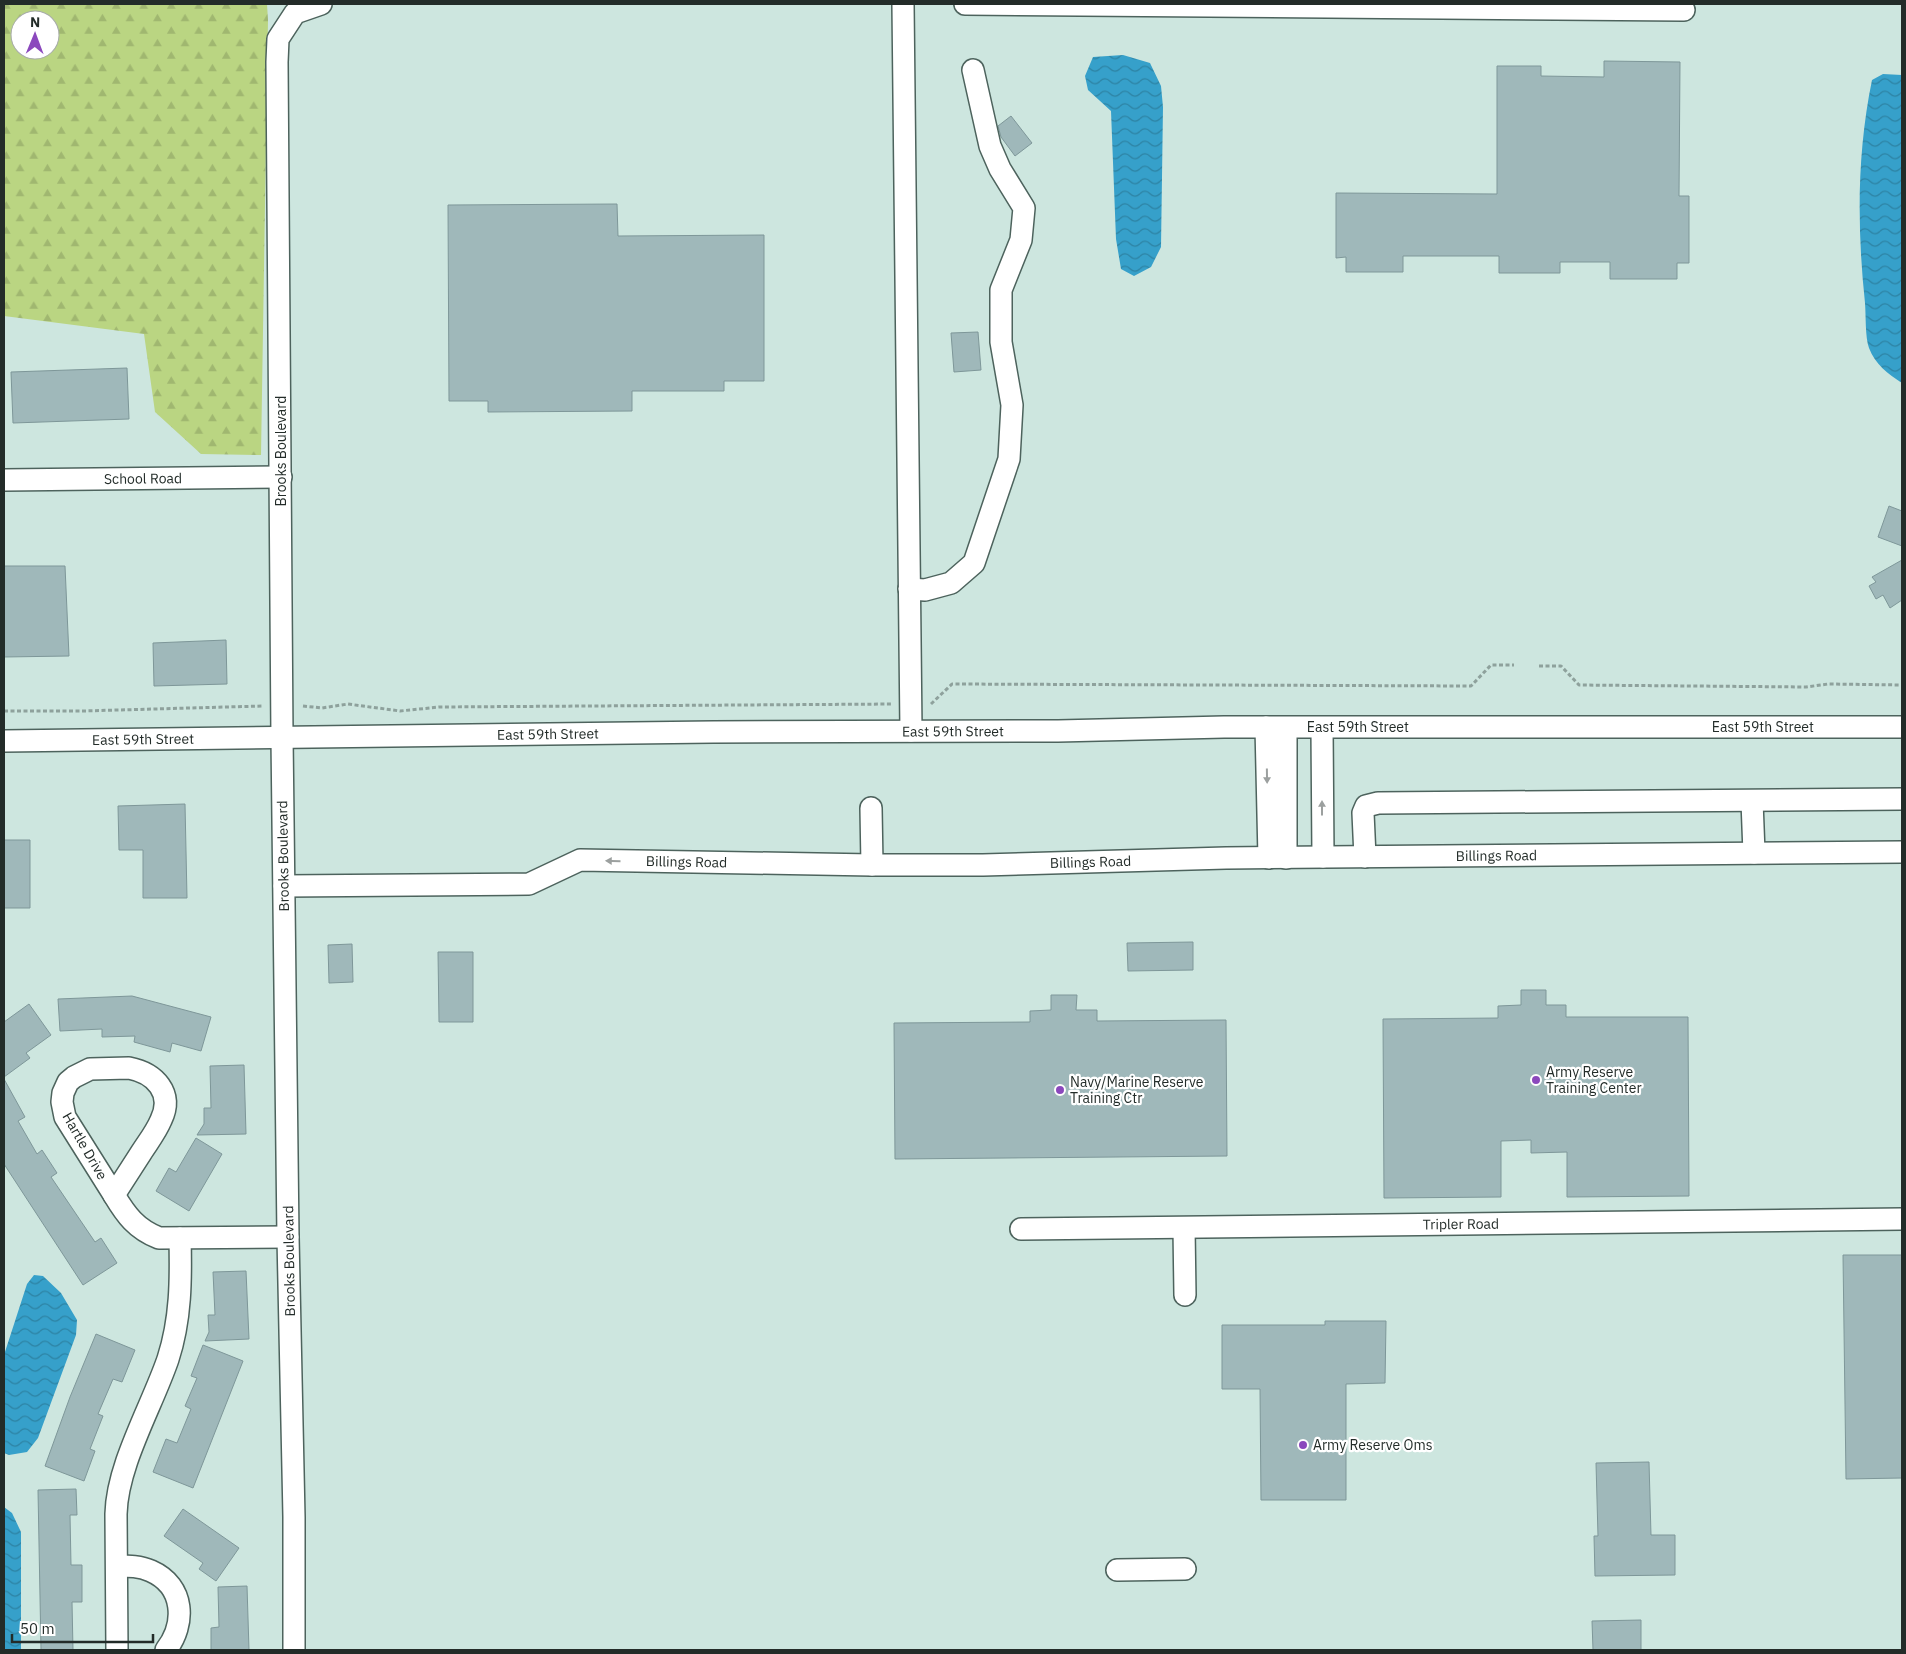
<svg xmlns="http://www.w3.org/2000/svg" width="1906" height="1654" viewBox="0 0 1906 1654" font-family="'IBM Plex Sans',sans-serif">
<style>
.forest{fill:url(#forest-firs);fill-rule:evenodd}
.water{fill:url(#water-waves)}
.building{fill:#9fb8ba;stroke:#7e9799}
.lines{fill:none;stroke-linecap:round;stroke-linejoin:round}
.minor-casing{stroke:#4d635d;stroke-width:24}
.path{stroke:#8ea19c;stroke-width:3;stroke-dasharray:4 2.5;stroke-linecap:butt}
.minor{stroke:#fff;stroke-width:21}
.oneway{fill:#9ca09f}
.poi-dot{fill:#8b48bd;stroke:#fff;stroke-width:2}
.labels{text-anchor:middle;stroke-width:4.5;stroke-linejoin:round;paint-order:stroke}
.street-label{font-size:14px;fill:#232c29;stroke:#fff}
.poi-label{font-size:14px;fill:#232c29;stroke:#fff;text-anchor:start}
</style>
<defs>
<pattern id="forest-firs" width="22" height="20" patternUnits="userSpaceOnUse" patternTransform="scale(1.25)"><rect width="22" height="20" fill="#bad582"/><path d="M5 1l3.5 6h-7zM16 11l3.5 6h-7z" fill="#a0b770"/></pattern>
<pattern id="water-waves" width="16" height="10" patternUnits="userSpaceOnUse" patternTransform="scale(1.25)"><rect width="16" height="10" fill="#36a0ca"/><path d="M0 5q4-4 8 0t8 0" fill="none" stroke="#2d83a4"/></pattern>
</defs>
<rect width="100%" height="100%" fill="#cde6df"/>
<!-- forest -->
<path class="forest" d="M4 4H267L268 20 261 455 201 454 155 412 144 334 4 316ZM20 20H50V50H20Z"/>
<!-- water -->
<path class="water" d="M1123 55 1150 63 1161 86 1163 107 1161 247 1151 267 1134 276 1121 269 1116 239 1111 111 1088 90 1085 76 1093 57Z
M1883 74 1902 75V383C1888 374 1875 364 1869 348 1865 337 1866 315 1865 303 1857 228 1857 153 1872 80Z
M34 1275 43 1276 61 1293 77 1320 76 1335 38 1438 27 1452 9 1455 4 1453V1355L27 1284Z
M4 1507 12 1513 21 1532V1650H4Z"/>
<!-- building -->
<path class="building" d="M1604 61 1680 62 1679 196H1689V263H1677V279H1610V262H1560V273H1499V256H1403V272H1346V257L1336 258V193L1497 194V66H1541V76L1604 77Z
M1011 116 1032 143 1015 156 1001 137 998 126Z
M617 204 618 236 764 235V381H724V391H632V411L488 412V401H449L448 205Z
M978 332 981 370 954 372 951 333Z
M127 368 129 419 13 423 11 372Z
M1889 506 1902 511V546L1878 537Z
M1902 560V600L1890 608 1883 595 1876 599 1869 586 1876 582 1872 577Z
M4 566H65L69 656 4 657Z
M226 640 227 684 154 686 153 643Z
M185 804 187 898H143V850H119L118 806Z
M4 840H30V908H4Z
M1193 942V970L1128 971 1127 943Z
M352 944 353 982 329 983 328 945Z
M438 952H473V1022H439Z
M1521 990H1546V1005H1566V1017H1688L1689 1196 1567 1197V1152L1531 1153V1140L1501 1141V1197L1384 1198 1383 1019 1498 1018V1006L1521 1005Z
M1051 995H1077L1076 1010H1097V1021L1226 1020 1227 1156 895 1159 894 1023 1030 1022V1011L1051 1010Z
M132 996 211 1017 201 1051 172 1043 170 1052 134 1042 135 1036 102 1037V1029L60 1031 58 999Z
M29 1004 51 1035 26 1053 30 1058 4 1077V1022Z
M244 1065 246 1134 197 1135 204 1124V1108H211L210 1066Z
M4 1079 25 1117 18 1121 37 1154 42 1150 57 1173 51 1177 95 1242 101 1238 117 1263 83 1285 4 1164Z
M196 1138 222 1154 189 1211 156 1191 169 1168 176 1172Z
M1843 1255H1902V1478L1846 1479Z
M246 1271 249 1339 205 1341 209 1332 208 1315H215L213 1272Z
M1325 1321H1386L1385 1383 1346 1384V1500H1261L1260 1389H1222V1325H1325Z
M96 1334 135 1350 122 1382 113 1379 98 1414 103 1416 90 1449 95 1451 84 1481 45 1466 70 1397Z
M203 1345 243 1361 193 1488 153 1472 166 1439 177 1443 191 1409 185 1406 197 1378 191 1376Z
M1649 1462 1651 1535H1675V1575L1595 1576 1594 1536H1598L1596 1463Z
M76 1489 77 1515H70L71 1565H82V1602H72L73 1650H41L38 1490Z
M183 1509 239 1548 216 1581 199 1569 203 1563 164 1536Z
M247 1586 249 1650H211V1628L219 1627 218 1587Z
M1641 1620V1650H1593L1592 1621Z"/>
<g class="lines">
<defs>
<g id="minor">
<path d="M903 4 911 731"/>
<path d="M965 4 1684 10"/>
<path id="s1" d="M4 480 281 477"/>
<path d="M909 589 925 590 951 583 974 563 1009 459 1012 405 1001 342V290L1021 240 1024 208 1000 169 990 146 973 70"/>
<path d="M1266 727 1269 858"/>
<path d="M1286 728V858"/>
<path d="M1322 728 1323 857"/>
<path id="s2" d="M4 741 713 732 1058 731 1224 727H1902"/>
<path d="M1752 801 1754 853"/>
<path d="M871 808 872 865"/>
<path d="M1365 857 1363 813 1366 806 1378 803 1902 799"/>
<path id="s3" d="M284 886 529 884 580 860 872 865H983L1226 858 1902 852"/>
<path d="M129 1068C155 1073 174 1093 161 1120 156 1132 148 1142 141 1153 132 1167 123 1181 114 1195L65 1117 62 1102 63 1093 68 1082 74 1077 90 1069Z"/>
<path d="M114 1195C126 1215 136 1229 159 1238L288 1237"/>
<path d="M1184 1228 1185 1295"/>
<path id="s4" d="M1021 1229 1902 1219"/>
<path d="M117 1566C129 1566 140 1566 151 1571 185 1586 186 1624 166 1650"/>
<path d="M1117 1570 1185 1569"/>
<path d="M117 1650 116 1514C117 1465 152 1406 168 1359 181 1319 181 1279 180 1238"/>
<path d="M294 1650V1517L288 1237 282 737 277 62 278 39 295 13 321 4"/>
</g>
</defs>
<!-- minor casing -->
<use href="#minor" class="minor-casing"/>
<!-- path -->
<path class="path" d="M1539 666H1561L1579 685 1806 687 1828 684 1902 685
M931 704 952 684 1471 686 1491 665H1514
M303 706 322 708 348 704 400 711 439 707 893 704
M4 711H82L262 706"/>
<!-- minor -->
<use href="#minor" class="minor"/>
</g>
<!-- one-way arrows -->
<defs><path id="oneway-solid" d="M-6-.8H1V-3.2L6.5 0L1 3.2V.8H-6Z" transform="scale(1.25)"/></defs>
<g class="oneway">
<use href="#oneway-solid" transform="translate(1267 776) rotate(89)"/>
<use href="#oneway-solid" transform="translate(1322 808) rotate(-90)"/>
<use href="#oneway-solid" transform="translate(613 861) rotate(-179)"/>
</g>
<!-- markers -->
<g class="poi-dot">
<circle cx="1536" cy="1080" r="5"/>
<circle cx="1060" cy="1090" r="5"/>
<circle cx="1303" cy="1445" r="5"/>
</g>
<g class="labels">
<!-- street labels -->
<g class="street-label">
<text transform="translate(281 451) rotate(-90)" y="5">Brooks Boulevard</text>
<text dy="5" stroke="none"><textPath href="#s1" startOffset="139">School Road</textPath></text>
<text dy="5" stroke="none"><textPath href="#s2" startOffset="1759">East 59th Street</textPath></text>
<text dy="5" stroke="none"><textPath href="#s2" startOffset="1354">East 59th Street</textPath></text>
<text dy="5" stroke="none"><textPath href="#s2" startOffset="949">East 59th Street</textPath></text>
<text dy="5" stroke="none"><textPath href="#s2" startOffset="544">East 59th Street</textPath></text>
<text dy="5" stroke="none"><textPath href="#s2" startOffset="139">East 59th Street</textPath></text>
<text transform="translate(283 856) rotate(-91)" y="5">Brooks Boulevard</text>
<text dy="5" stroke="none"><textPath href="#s3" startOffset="1218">Billings Road</textPath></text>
<text dy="5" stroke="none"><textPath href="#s3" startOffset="812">Billings Road</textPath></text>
<text dy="5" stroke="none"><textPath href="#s3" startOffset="408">Billings Road</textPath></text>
<text transform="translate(85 1146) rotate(60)" y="5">Hartle Drive</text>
<text dy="5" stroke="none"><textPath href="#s4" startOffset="440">Tripler Road</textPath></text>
<text transform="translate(289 1261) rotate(-91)" y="5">Brooks Boulevard</text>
</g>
<!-- poi labels -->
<g class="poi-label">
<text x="1546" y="1077">Army Reserve<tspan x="1546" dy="16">Training Center</tspan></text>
<text x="1070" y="1087">Navy/Marine Reserve<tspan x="1070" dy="16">Training Ctr</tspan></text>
<text x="1313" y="1450">Army Reserve Oms</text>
</g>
</g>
<!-- border -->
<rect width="1906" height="1654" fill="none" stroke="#232c29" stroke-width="10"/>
<!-- north arrow -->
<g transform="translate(35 35) rotate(1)"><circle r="24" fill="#ffffff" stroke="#a7aba9"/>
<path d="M0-4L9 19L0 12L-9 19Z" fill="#8b48bd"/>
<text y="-8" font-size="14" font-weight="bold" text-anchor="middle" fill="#232c29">N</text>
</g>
<!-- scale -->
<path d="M12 1634v8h141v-8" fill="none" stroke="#232c29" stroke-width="2.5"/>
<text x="20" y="1634" font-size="15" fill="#232c29" stroke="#ffffff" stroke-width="4" paint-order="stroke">50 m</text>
</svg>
